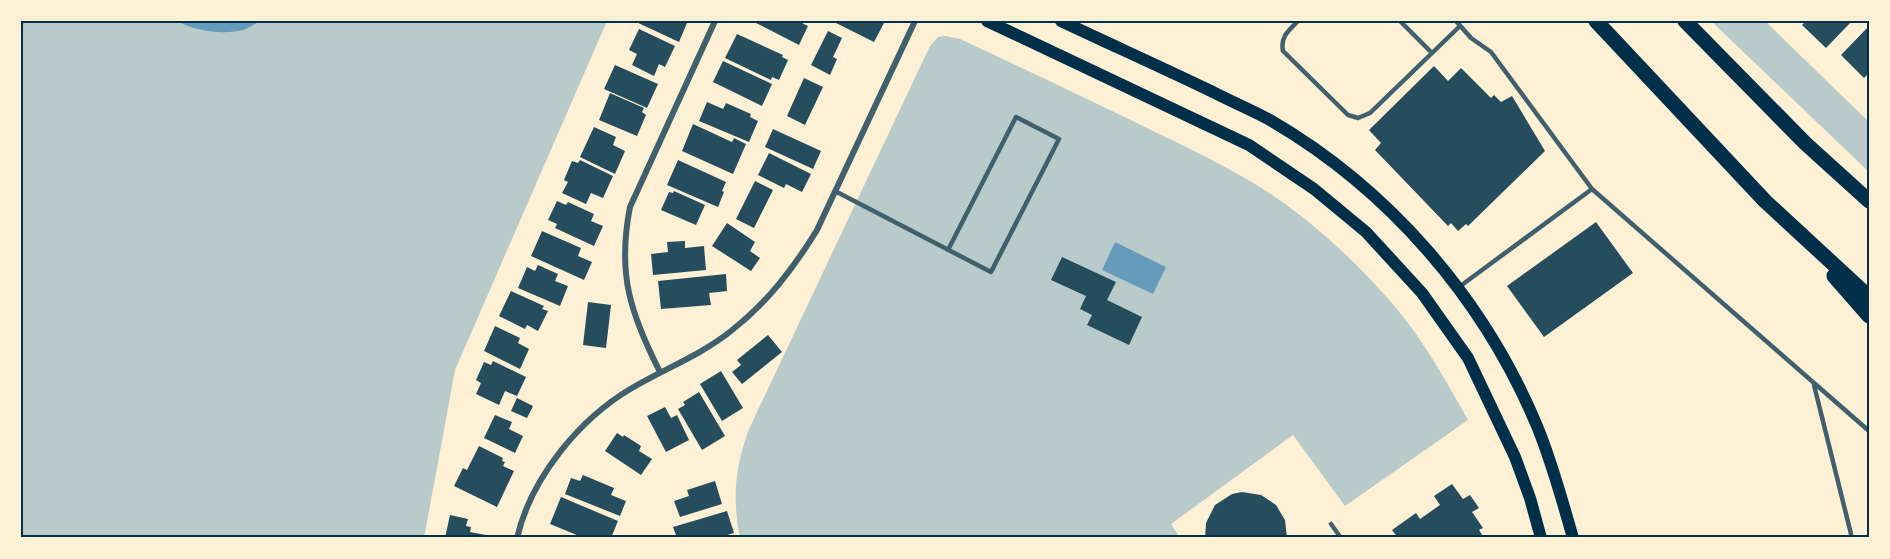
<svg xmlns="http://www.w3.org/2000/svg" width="1890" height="559" viewBox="0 0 1890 559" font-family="Lato,sans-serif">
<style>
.green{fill:#b9caca}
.water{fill:#669bbc}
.building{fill:#264d5e}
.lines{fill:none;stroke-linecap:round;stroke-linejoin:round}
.service{stroke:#3f606c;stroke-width:4.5}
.minor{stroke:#3f606c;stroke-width:6}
.secondary{stroke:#003049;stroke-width:12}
.motorway{stroke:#003049;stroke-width:15}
.neatline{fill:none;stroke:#003049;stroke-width:2}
</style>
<rect width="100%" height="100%" fill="#fdf0d5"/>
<!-- green -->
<path class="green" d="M21 21H607L455 370 424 538H21Z
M1711 21H1765L1869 122V172Z
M946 36 960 39C1022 68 1084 97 1145 127 1180 144 1216 161 1250 181 1299 210 1344 250 1382 292 1417 329 1443 375 1468 420L1345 506 1293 435 1171 524 1180 538H740C732 497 735 468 749 429L930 46 938 37Z"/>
<!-- water -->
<path class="water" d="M177 21H260C255 24 249 28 243 30 223 35 195 31 177 21Z
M1115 242 1166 267 1153 294 1102 270Z"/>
<!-- building -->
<path class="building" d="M634 21H683L687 23 679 42Z
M757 21H798L808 26 799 45 756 23Z
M832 21H881L884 23 874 42Z
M1806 21H1852L1826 48 1802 25Z
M1869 26V73L1864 78 1841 55Z
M639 29 675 46 665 67 659 64 654 76 632 65 637 54 629 50Z
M828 31 842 38 833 57 837 59 830 75 811 65Z
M737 34 783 55 782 57 788 60 779 80 772 77 771 80 725 58Z
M723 61 772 84 762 106 713 82Z
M615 65 658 84 647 108 604 89Z
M1434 66 1448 81 1461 68 1491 98 1494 95 1501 102 1512 96 1545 151 1468 226 1466 224 1458 231 1451 223 1448 226 1375 150 1381 143 1369 130Z
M804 78 823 87 805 125 787 116Z
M610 93 644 108 642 112 646 115 637 136 599 120Z
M707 102 723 109 726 103 751 114 750 117 758 121 749 142 699 121Z
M693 124 732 142 734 138 746 144 733 174 682 151Z
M594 127 616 137 613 145 625 151 615 174 580 157Z
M773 129 821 151 813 169 765 147Z
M769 153 811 174 802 192 786 184 784 188 758 175Z
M580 160 613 176 603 198 591 193 586 204 562 193 568 182 564 180 572 161 578 163Z
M678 160 726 182 722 191 724 192 718 207 667 185Z
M755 181 773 190 754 228 736 219Z
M674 191 705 205 696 225 661 210 669 192 673 193Z
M557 201 566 205 568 202 594 214 591 221 603 226 594 246 555 228 557 224 548 220Z
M1596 222 1633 273 1544 337 1507 286Z
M727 223 755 242 750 251 760 258 751 271 712 246Z
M542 231 581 248 578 256 592 262 584 280 531 256Z
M685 241V248L704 246 706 270 653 275 651 254 668 252 667 242Z
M1062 257 1116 282 1107 300 1142 317 1129 345 1087 325 1092 315 1080 309 1086 296 1051 280Z
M538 265 558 274 555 281 568 286 560 306 518 288 527 267 535 271Z
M726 274 727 291 709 293 711 305 661 309 658 281Z
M511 291 544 306 542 309 548 311 538 331 527 325 525 329 499 316Z
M588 302 611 305 606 348 583 345Z
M495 326 520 338 518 343 529 349 520 369 484 351Z
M768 335 782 352 742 384 732 372 741 365 737 360Z
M493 361 526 377 517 396 505 391 499 405 476 394 481 383 476 380 484 362 491 365Z
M721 371 743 408 722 421 700 384Z
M699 392 725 436 702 450 678 409 685 405 683 402Z
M517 398 533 406 527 418 511 411Z
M665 407 671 418 677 415 689 440 666 452 647 416Z
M495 415 512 422 509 429 523 436 515 453 484 438Z
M617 433 623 437 624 435 641 446 639 451 652 459 641 475 605 451Z
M479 446 503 458 502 461 505 462 503 466 514 471 497 507 454 486 463 468 467 470Z
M583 475 614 488 611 495 626 501 620 516 565 494 571 478 580 481Z
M715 481 722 504 680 517 674 501 689 496 687 490Z
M1452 484 1463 499 1470 495 1479 508 1472 512 1483 528 1479 530 1484 538H1398L1392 530 1416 513 1420 519 1440 505 1434 496Z
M1242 492 1261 495 1276 505 1285 520 1287 538H1205L1206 523 1215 505 1232 494Z
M561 497 618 521 611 538H584L550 524Z
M727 511 734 533 717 538H677L673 527Z
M450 515 468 519 466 526 471 527 470 532 486 535 485 538H445Z"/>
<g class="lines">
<!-- service -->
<path class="service" d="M1298 21C1289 30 1280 37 1283 51L1348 115 1358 118 1370 113 1460 26
M1400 21 1432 53
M1456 21 1471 38 1491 52 1592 189 1869 431
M835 191 991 272 1059 139 1016 117 948 250
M1459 287 1592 189
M1814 385 1852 538
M1331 524 1341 538"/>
<!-- minor -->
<path class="minor" d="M660 372C630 313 617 273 630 207L715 21
M517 538C531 478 579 419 632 388 664 369 701 355 731 331 767 303 793 269 817 230L915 21"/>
<!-- secondary -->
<path class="secondary" d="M987 21 1249 145 1314 189 1366 232 1422 293 1468 358 1515 457 1530 498 1541 538
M1061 21C1112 45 1163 68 1213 92 1232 102 1252 110 1270 120 1389 189 1484 299 1537 426 1552 462 1562 500 1573 538"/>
<!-- motorway -->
<path class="motorway" d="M1596 21 1765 201 1869 297
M1685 21 1805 143 1869 201
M1834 276 1869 316"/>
</g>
<!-- border -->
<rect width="1890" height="559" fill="none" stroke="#fdf0d5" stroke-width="45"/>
<rect x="22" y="22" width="1846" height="514" class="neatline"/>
</svg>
